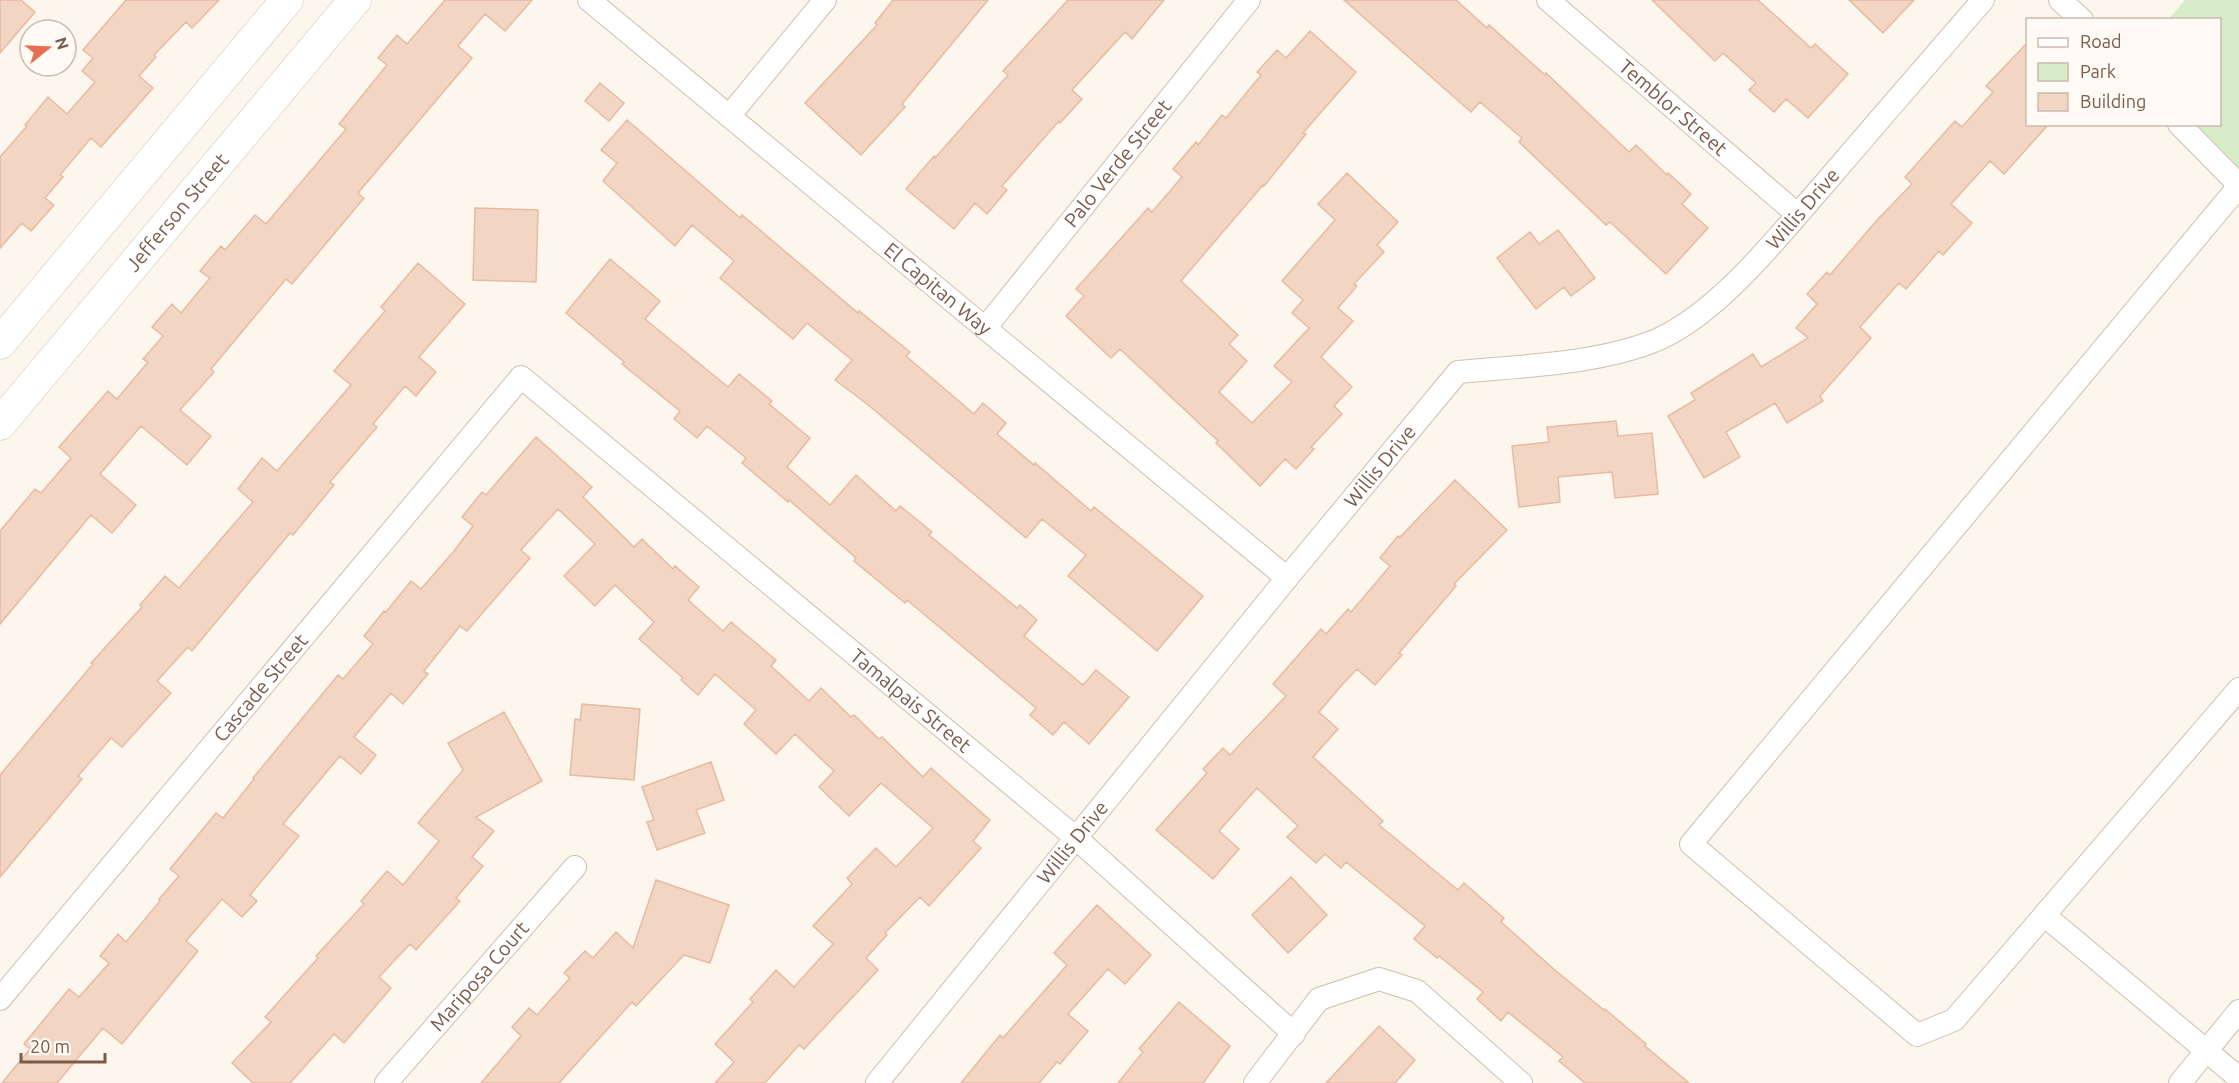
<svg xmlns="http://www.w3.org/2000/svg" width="2239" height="1083" viewBox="0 0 2239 1083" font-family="Ubuntu,sans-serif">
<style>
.green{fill:#d8ecc9}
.building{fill:#f3d5c3;stroke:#e6bba3;stroke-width:1.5}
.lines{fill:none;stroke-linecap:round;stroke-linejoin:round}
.minor-casing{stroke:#d1beb0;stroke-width:24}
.secondary-casing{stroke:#d6c0b0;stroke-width:33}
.minor{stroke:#fff;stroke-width:22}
.secondary{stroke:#fff;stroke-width:32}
.labels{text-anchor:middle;stroke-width:4.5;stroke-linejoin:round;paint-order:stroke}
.street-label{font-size:20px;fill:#7a5c4d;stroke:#fffaf3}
</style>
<rect width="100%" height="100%" fill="#fdf6ec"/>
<!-- green -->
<path class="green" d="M2185 0H2239V174L2188 125 2220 124V20H2168Z"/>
<!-- building -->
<path class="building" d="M0 0H21L35 12 0 53Z
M126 0H219L192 28 186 22 154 55 156 57 139 76 153 88 101 147 91 138 60 175 63 177 45 198 54 205 31 231 22 223 0 248V157L27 126 25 125 48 97 67 114 95 82 82 71 93 58 83 50Z
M445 0H532L505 31 485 14 458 46 472 58 358 193 364 198 292 284 286 279 211 369 214 372 180 410 211 436 187 465 141 426 100 474 136 505 112 533 91 515 0 624V531L35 489 41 493 71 458 59 447 108 391 117 399 148 362 143 359 163 336 152 327 172 304 181 313 210 278 200 271 221 246 225 250 255 215 266 224 346 129 339 124 387 65 378 58 397 35 407 44Z
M893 0H988L902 104 905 107 861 155 805 103 877 25 875 23Z
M1068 0H1164L1132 39 1125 32 1072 90 1082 99 1060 123 1059 121 1002 186 1007 190 987 214 975 203 954 229 906 189 934 156 935 158 1008 75 1003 71Z
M1344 0H1456L1487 28 1489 25 1545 75 1546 73 1629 152 1636 145 1667 175 1668 173 1691 194 1682 204 1708 228 1666 274 1610 222 1606 225 1519 142 1522 138 1480 102 1471 112Z
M1652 0H1758L1811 48 1815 44 1848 74 1808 118 1786 99 1774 112 1749 90 1756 83 1723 53 1715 61Z
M1849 0H1914L1883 33Z
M1310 31 1356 72 1303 133 1306 134 1264 186 1263 185 1181 281 1238 335 1229 344 1247 361 1219 392 1252 423 1292 382 1274 366 1309 328 1292 313 1303 300 1282 281 1335 220 1318 204 1347 173 1398 222 1377 245 1384 252 1354 284 1357 286 1338 308 1353 321 1321 357 1352 387 1334 406 1342 414 1311 447 1314 449 1296 469 1285 459 1260 486 1216 443 1218 441 1120 349 1111 358 1066 316 1084 296 1076 289 1148 208 1152 212 1182 177 1173 169 1196 142 1198 145 1222 115 1226 118 1261 75 1257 72 1277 50 1286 58Z
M2028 42V124H2049L2004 174 1990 161 1951 204 1972 223 1943 255 1939 251 1906 289 1899 283 1860 327 1871 338 1820 396 1823 401 1787 423 1775 403 1726 432 1740 457 1704 478 1668 416 1695 400 1691 393 1753 354 1761 367 1808 338 1796 328 1817 304 1807 294 1827 272 1830 275 1878 219 1912 184 1905 177 1955 121 1962 127 1993 92 1986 86Z
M600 83 624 103 609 121 585 101Z
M627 120 740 218 742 215 858 313 859 311 910 352 906 356 974 414 983 403 1006 423 997 434 1034 465 1035 463 1091 511 1094 507 1203 596 1157 651 1068 576 1086 555 1042 519 1026 538 867 404 835 380 852 360 807 323 793 339 720 278 734 261 692 225 675 246 603 181 617 163 601 150Z
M475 208 538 210 536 282 473 280Z
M1558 230 1595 278 1571 296 1564 287 1536 309 1497 258 1530 232 1539 244Z
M610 259 660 301 645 319 728 387 739 374 772 401 769 404 810 438 787 467 830 505 856 475 896 511 900 506 932 532 929 535 1017 608 1020 605 1037 620 1024 636 1083 685 1096 670 1129 697 1089 744 1064 722 1053 735 1030 715 1036 708 907 600 905 603 854 561 856 558 789 500 788 502 742 463 746 458 707 426 697 438 674 419 680 411 622 364 624 362 566 313Z
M418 263 465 304 419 357 436 372 416 396 405 386 373 424 377 427 330 482 334 485 293 535 290 533 192 651 188 647 157 681 171 693 122 747 111 738 78 776 82 779 0 877V775L93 664 91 663 142 607 140 605 165 576 179 588 253 502 238 489 262 458 277 471 351 385 334 371 385 311 381 307Z
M1616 421 1618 436 1652 433 1658 494 1615 498 1612 472 1558 477 1560 502 1519 507 1512 446 1549 442 1547 427Z
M536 437 592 487 583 497 634 547 642 539 673 569 675 566 699 587 688 600 723 631 731 622 776 660 771 666 809 701 821 688 851 717 854 715 879 739 882 737 923 777 931 768 990 820 973 841 981 848 929 906 920 897 885 933 887 935 866 958 878 970 804 1049 799 1045 765 1083H715L734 1062 715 1044 753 1002 750 999 776 970 794 987 833 944 813 926 852 884 847 878 876 848 896 867 933 828 881 783 849 816 819 787 834 771 795 734 776 754 744 724 756 710 715 674 698 695 681 680 683 678 639 639 654 622 615 585 595 606 564 576 595 544 558 509 521 550 530 558 467 631 460 626 424 671 428 674 403 704 391 693 354 737 376 755 361 774 340 756 283 824 299 836 250 895 257 901 242 917 222 899 186 941 198 951 122 1044 103 1028 57 1083H2L30 1049 24 1044 69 989 79 997 109 963 100 956 118 934 126 942 160 901 159 899 179 876 170 869 216 813 223 818 254 779 253 778 338 675 343 679 373 644 364 636 384 611 386 612 411 581 421 589 454 551 473 526 462 517 482 492 486 495Z
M1455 480 1507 530 1454 584 1456 586 1399 653 1402 655 1375 685 1357 669 1341 686 1319 712 1338 729 1313 757 1383 821 1379 825 1458 890 1464 883 1504 918 1501 922 1556 971 1604 1010 1605 1009 1646 1044 1645 1046 1689 1083H1585L1559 1061 1563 1057 1508 1012 1501 1021 1477 999 1483 992 1439 956 1437 958 1414 939 1425 926 1346 862 1341 868 1325 854 1316 863 1287 837 1298 826 1257 788 1219 831 1239 849 1213 879 1156 830 1207 773 1203 769 1223 748 1230 755 1286 696 1273 684 1321 629 1326 634 1348 609 1351 612 1390 566 1380 558 1398 536 1400 537Z
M582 704 640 709 634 780 570 775 575 719 580 720Z
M504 712 542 781 476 817 494 831 472 857 483 866 456 898 460 901 416 950 410 944 379 977 391 988 344 1043 334 1034 290 1083H253L232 1063 271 1022 265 1017 318 958 316 956 364 904 361 901 387 871 403 885 439 841 418 823 463 770 448 743Z
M711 762 724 800 696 810 705 833 657 850 647 822 654 820 642 787Z
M1291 877 1327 915 1288 953 1252 915Z
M656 880 729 905 710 963 684 955 636 1006 632 1002 559 1083H481L521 1036 512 1027 529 1008 537 1015 570 978 564 973 585 951 593 958 616 932 633 948Z
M1097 905 1151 955 1125 984 1108 969 1068 1014 1088 1031 1060 1064 1057 1062 1039 1083H961L1000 1035 1003 1038 1067 965 1054 953Z
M1179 1002 1230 1046 1203 1083H1118L1143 1052 1139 1049Z
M1379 1026 1415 1060 1395 1083H1326Z"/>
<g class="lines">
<defs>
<g id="minor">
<path id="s1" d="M589 0 1287 578"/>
<path id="s2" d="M1548 0 1797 214"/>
<path d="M2060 0 2082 20"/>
<path d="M729 116 825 0"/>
<path d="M2179 124 2239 185"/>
<path d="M2239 186 1691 844 1917 1035 1954 1020 2239 689"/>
<path id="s3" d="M986 327 1249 0"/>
<path d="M2044 915 2239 1078"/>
<path id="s4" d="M0 999 521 377 1076 838 1294 1034"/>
<path id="s5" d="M386 1083 575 867"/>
<path id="s6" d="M877 1083 1287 578 1458 372C1521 366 1601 364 1659 339 1721 311 1781 233 1826 182 1878 121 1930 61 1983 0"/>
<path d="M1255 1083 1319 999 1379 979 1417 991 1521 1083"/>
<path d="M2180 1083 2239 1011"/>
</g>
<g id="secondary">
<path d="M0 343 287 0"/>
<path id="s7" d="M0 424 355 0"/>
</g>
</defs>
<!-- minor casing -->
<use href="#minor" class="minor-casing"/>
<!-- secondary casing -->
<use href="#secondary" class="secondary-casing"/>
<!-- minor -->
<use href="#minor" class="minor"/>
<!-- secondary -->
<use href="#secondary" class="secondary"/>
</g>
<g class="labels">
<!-- street labels -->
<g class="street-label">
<text dy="7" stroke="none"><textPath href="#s2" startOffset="165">Temblor Street</textPath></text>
<text dy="7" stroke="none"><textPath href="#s3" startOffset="210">Palo Verde Street</textPath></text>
<text dy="7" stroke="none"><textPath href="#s6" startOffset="1318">Willis Drive</textPath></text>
<text dy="7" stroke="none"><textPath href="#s7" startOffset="276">Jefferson Street</textPath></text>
<text dy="7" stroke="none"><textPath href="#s1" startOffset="453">El Capitan Way</textPath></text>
<text dy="7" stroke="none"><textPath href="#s6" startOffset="796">Willis Drive</textPath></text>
<text dy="7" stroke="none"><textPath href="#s4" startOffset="406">Cascade Street</textPath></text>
<text dy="7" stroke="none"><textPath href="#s4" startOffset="1318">Tamalpais Street</textPath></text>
<text dy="7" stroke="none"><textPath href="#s6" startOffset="310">Willis Drive</textPath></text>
<text dy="7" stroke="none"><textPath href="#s5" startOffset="142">Mariposa Court</textPath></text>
</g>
</g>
<!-- legend -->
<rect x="2026" y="18" width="195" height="108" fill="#fffaf3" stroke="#cabbb1" stroke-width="1.5"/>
<rect x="2038" y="38" width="30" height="9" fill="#ffffff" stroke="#cabbb1" stroke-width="1.5"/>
<text x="2080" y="48" font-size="18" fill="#7a5c4d">Road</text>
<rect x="2038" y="63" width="30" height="18" fill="#d8ecc9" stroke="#cabbb1" stroke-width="1.5"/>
<text x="2080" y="78" font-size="18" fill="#7a5c4d">Park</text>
<rect x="2038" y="93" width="30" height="18" fill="#f3d5c3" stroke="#cabbb1" stroke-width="1.5"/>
<text x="2080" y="108" font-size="18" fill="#7a5c4d">Building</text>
<!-- north arrow -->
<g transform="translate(48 48) rotate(72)"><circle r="28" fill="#fffaf3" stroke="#cabbb1" stroke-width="1.5"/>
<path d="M0-4.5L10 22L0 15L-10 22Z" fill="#e76f51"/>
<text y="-9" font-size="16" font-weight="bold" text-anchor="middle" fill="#7a5c4d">N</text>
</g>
<!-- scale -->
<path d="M21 1053v9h84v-9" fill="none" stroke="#7a5c4d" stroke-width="3"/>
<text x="30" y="1053" font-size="18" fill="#7a5c4d" stroke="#fffaf3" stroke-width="4.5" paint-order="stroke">20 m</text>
</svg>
